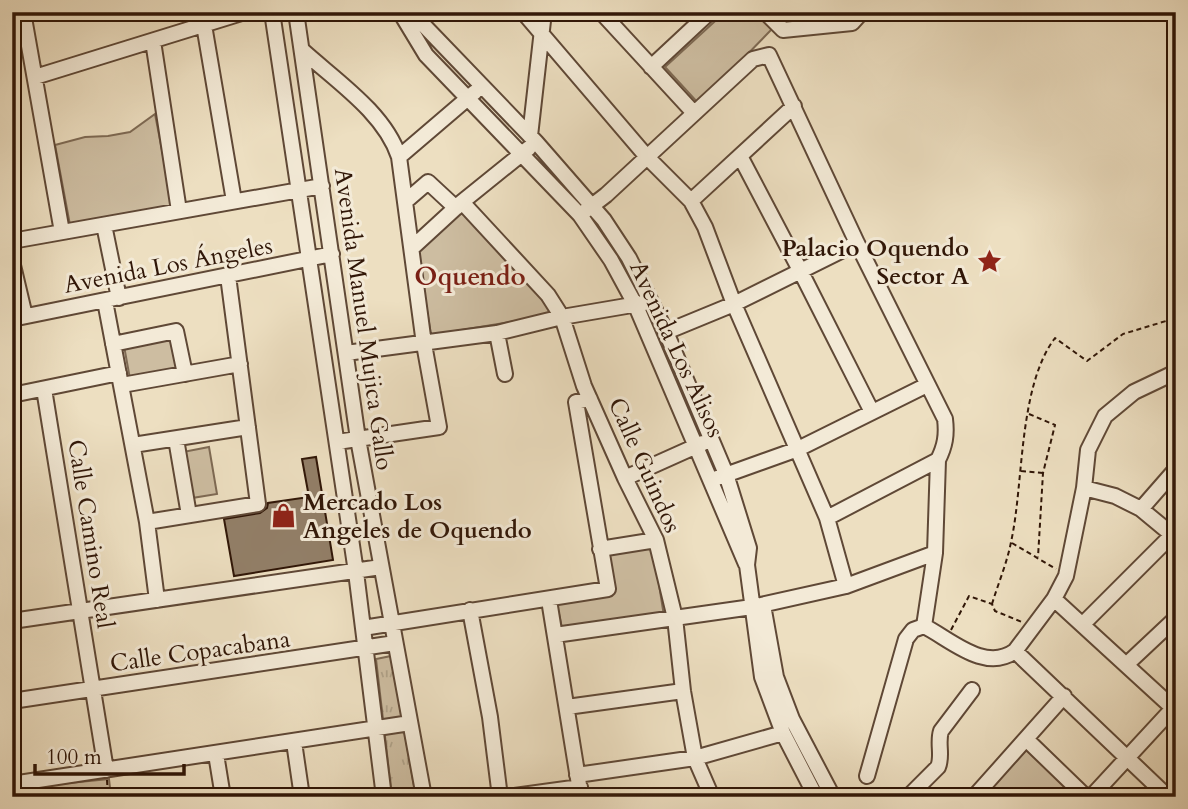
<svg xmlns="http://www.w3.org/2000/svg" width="1188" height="809" viewBox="0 0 1188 809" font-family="Cardo,serif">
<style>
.grass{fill:url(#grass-tufts);stroke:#7e6a54;stroke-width:2}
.park{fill:#cdbda1;stroke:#7e6a54;stroke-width:2}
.building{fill:#927f68;stroke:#301607;stroke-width:2}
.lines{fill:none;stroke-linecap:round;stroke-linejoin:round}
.minor-casing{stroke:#5f4836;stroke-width:18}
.path{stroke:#301607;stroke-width:2;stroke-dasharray:5 3.5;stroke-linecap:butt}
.minor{stroke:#f3ead7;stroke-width:14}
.labels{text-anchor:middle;stroke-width:6;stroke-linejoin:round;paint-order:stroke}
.poi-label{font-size:24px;font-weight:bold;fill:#301607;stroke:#f3ead7;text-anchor:end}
.street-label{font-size:24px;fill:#301607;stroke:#f3ead7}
.neighbourhood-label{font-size:26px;font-weight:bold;fill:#7a1f14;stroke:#f3ead7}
</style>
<defs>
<pattern id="grass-tufts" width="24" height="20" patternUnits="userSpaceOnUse" patternTransform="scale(1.75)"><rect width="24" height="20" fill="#cdbda1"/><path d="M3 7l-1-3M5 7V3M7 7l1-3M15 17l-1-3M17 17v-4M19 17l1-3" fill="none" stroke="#b0a289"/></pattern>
</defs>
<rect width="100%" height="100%" fill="#eddfc1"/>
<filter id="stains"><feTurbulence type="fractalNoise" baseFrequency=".00286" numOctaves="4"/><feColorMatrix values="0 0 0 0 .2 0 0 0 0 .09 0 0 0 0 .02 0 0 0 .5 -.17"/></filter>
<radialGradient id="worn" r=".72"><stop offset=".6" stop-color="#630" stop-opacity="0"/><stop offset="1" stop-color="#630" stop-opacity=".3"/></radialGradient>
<!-- grass -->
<path class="grass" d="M391 656 416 797H392L376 659Z"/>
<!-- park -->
<path class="park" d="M725 12H757L772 29 699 104 665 67Z
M155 114 173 207 70 225 55 145 85 137 108 136 130 132Z
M461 208 543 296 552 315 431 335 417 248Z
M172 337 179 369 130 379 124 346Z
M209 447 217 494 192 498 183 452Z
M653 547 664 616 562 628 556 600 612 591 605 554Z
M1027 749 1080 797H982Z
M109 779 111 797H30L29 787Z"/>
<!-- building -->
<path class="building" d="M316 457 333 560 234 576 224 519 260 513 267 508 268 503 309 497 302 459Z"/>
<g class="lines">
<defs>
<path id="minor" d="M23 12 62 232
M272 12 356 572 384 797
M296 12 358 439 424 797
M400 12 426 55 580 215 611 260 636 306 746 564
M411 12 536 142 604 220 629 258 666 332 726 474 749 548 747 565 762 677 783 733 816 797
M523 12 647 157 691 201 705 227 734 304 827 518 846 586
M601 12 694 113
M765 12 783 30 852 23 862 12
M204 25 234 201
M153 41 179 211
M302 50C335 80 385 113 399 157L424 344 439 427 337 442
M651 67 710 12
M35 77 245 12
M530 136 544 12
M740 156 801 272 872 412
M399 157 475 92
M406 201 428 182 456 208
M691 201 794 106
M462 202 548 295 562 317 584 386 625 478 656 540 675 618 683 691 695 758 712 797
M580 215 606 195 753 59 769 55 857 243 945 419C947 435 945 446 938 460L935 553 924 626 913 630 906 639 867 776
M104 225 119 298
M12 241 322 186
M413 247 462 202 529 148
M12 261 25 316
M105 301 147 522 157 600
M12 319 332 254
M666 332 734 304 857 243
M497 333 505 374
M113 344 176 331 185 374
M346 353 497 333 562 317 644 303
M122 385 240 364
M44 389 106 770
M12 395 119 373
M176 439 189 515
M133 445 248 427
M625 478 703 443
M717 478 798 449 927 385
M1084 488 1115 496 1141 509 1176 538
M1141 509 1176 469
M827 518 938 460
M147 522 258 504 228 276
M600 549 656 540
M1054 599 1173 708
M549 600 581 797
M763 605 776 677 792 719 833 797
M470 610 490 717 500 797
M12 621 381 567
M1083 624 1172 535
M924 626C950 639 985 673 1015 651L1054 599 1066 576 1084 488 1088 450 1105 416 1134 392 1176 372
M363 628 608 589 576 402 590 399
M555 635 752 607 846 586 935 553
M1015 651 1168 797
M1127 664 1176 618
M12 701 395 643
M567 707 683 691
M1026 739 1086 797
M294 742 302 797
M216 754 223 797
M577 775 695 758 783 733
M25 782 26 797
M12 784 410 723
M507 797 580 787
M908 797 938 767C943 756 937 743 941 731L972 690
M974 797 1064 696
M1091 797 1176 705"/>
</defs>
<!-- minor casing -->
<use href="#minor" class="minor-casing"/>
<!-- path -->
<path class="path" d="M1029 414 1055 425 1043 473 1038 557
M1021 471 1043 473
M1012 543 1056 569
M992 604C998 584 1007 563 1011 542 1024 484 1018 387 1055 338L1087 361 1123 334 1176 318
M951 630 969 596 992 604 995 611 1022 622
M107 780 108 797
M73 787V797"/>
<!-- minor -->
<use href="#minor" class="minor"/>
</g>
<!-- icons -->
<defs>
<symbol id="sight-bare" viewBox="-9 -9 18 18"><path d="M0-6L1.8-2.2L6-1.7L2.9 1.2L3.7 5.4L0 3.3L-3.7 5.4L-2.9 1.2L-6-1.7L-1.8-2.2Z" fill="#8f2418" stroke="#f3ead7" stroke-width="2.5" paint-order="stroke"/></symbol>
<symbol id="shop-bare" viewBox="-9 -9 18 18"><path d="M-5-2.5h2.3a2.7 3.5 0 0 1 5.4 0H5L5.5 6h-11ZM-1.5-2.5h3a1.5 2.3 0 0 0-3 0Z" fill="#8f2418" stroke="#f3ead7" stroke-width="2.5" paint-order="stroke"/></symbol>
</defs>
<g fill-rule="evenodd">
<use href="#sight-bare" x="972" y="244" width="35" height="35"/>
<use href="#shop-bare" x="266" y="498" width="35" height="35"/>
</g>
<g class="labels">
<!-- poi labels -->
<g class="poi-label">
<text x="969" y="256">Palacio Oquendo<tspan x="969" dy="28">Sector A</tspan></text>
<text x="303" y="510" text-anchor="start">Mercado Los<tspan x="303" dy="28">Angeles de Oquendo</tspan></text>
</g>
<!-- street labels -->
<g class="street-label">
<text transform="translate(168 265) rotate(-11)" y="8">Avenida Los Ángeles</text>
<text transform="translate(364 319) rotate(82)" y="8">Avenida Manuel Mujica Gallo</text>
<text transform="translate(677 349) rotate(65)" y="8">Avenida Los Alisos</text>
<text transform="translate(645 465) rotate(66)" y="8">Calle Guindos</text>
<text transform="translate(91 534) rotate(81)" y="8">Calle Camino Real</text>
<text transform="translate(200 651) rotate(-8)" y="8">Calle Copacabana</text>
</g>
<!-- neighbourhood labels -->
<g class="neighbourhood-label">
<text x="470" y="285">Oquendo</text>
</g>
</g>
<!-- margin -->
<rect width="1188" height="809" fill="none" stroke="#eddfc1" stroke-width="42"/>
<rect x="14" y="14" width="1160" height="781" fill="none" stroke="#301607" stroke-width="3.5"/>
<rect x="21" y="21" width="1146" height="767" fill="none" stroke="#301607" stroke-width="2"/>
<!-- scale -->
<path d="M35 764v10h149v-10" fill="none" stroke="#301607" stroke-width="3.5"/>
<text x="46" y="764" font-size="21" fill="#301607" stroke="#f3ead7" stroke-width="5" paint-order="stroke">100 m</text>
<rect width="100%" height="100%" filter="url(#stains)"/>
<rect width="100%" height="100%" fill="url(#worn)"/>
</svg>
